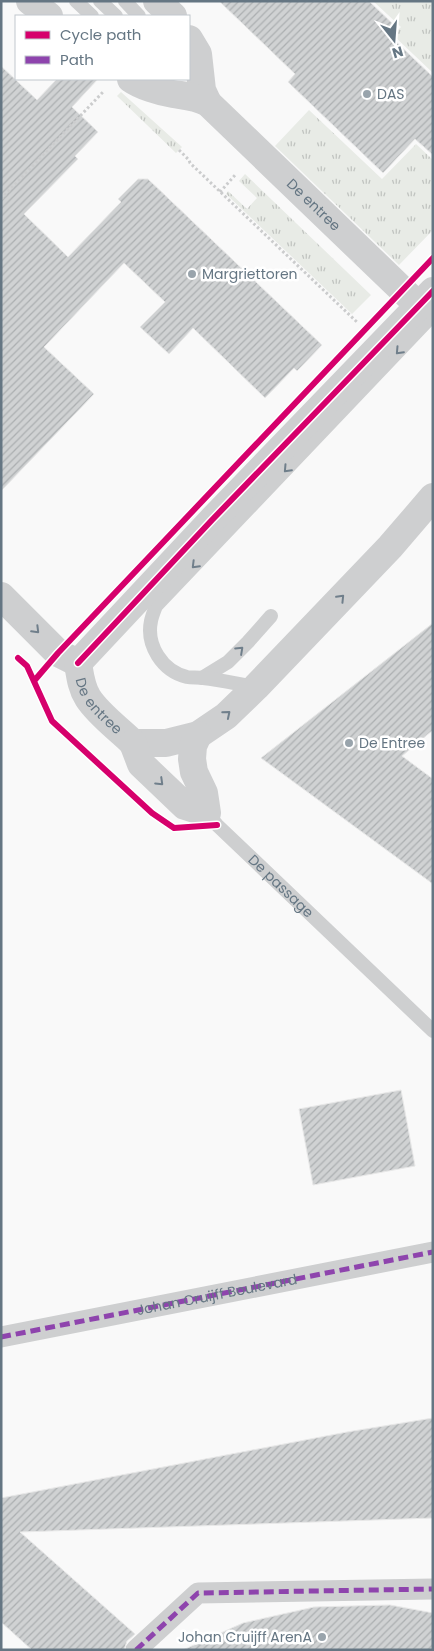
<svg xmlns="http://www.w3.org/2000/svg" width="434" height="1651" viewBox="0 0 434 1651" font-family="Poppins,sans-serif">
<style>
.grass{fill:url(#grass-tufts)}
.building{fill:url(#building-hatch);stroke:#e8e8e8}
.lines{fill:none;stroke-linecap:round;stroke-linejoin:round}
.path{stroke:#cbcccd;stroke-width:3;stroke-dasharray:2.5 2.5;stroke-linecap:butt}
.service{stroke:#cecfd0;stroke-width:14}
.pedestrian{stroke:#cecfd0;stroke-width:21}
.minor{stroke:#cecfd0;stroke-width:28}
.quiet{stroke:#8e44ad;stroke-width:5;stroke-dasharray:10 5;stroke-linecap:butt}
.cycleway-casing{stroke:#fff;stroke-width:9}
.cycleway{stroke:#d6006c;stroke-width:6}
.oneway{stroke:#707f8b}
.poi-dot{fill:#99a4ac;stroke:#fff;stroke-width:2}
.labels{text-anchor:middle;stroke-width:5;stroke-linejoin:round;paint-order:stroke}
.poi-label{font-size:14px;fill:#657683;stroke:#fff;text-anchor:start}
.street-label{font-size:14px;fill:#657683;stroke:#fff}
</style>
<defs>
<pattern id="grass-tufts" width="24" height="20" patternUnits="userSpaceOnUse" patternTransform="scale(1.25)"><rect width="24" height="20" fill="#e8ebe6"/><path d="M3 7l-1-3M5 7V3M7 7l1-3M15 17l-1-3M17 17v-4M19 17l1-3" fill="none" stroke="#c0c3c0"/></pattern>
<pattern id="building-hatch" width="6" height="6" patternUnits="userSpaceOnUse" patternTransform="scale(1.25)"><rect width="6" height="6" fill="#d0d2d3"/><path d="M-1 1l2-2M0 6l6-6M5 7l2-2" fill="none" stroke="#acafb1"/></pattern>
</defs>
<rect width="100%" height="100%" fill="#f9f9f9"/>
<!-- grass -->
<path class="grass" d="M373 1H433V73L393 35 401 27Z
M121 92 182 147 176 153 117 96Z
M309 110 382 179 416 144 433 160V230L399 265 275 146Z
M245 174 371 295 352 314 226 194 228 191 247 209 257 198 239 181Z"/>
<!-- building -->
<path class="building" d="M219 1H369L396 27 389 35 433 77V155L415 139 383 173 288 82 295 74Z
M1 66 37 100 57 79H98L72 107 98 132 75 156 78 159 24 214 68 257 121 202 118 199 138 179H148L322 345 297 371 294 368 265 398 193 328 169 354 140 327 165 302 124 263 44 347 94 394 1 491Z
M433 623V730L402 756 433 779V884L261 758Z
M401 1090 415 1166 313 1185 299 1109Z
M433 1418V1518L20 1532 135 1634 127 1641 124 1650H32L1 1622V1498L347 1432Z
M390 1605 433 1613V1650H183L243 1623 314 1607Z"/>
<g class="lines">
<!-- path -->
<path class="path" d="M179 150 189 160 190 163 358 323
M220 192 236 174
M1 199 103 92"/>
<!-- service -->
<g class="service">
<path d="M76 1 92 16"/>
<path d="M100 1 116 16"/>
<path d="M125 1 139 16"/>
<path d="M202 678 228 662 248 642 271 616"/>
<path d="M256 687C238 684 221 680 203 678 198 677 192 678 187 677 162 671 146 645 151 621 152 616 154 611 156 606L433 315"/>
<path id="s1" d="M207 813 217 825 433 1031"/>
</g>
<!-- pedestrian -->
<path class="pedestrian" d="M1 1337 433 1252
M136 1650 198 1593 433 1589"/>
<!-- minor -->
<g class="minor">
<path d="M30 1 49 16"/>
<path d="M157 1 173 16"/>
<path d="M189 39 198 54 202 90 208 103"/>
<path id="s2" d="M131 79C141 86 160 92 173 94 186 96 196 96 208 103L419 306"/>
<path d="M1 596 58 653 78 663"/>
<path d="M78 663 212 520 433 291"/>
<path id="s3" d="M78 663C80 675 81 687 88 698 99 715 119 729 133 743H166L198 735 226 716 256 687 390 547 433 497"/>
<path d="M133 743 141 764 185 806 207 813 204 793 194 772 192 759 193 746 198 735"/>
</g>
<!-- quiet -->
<g class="quiet">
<path id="s4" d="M1 1337 433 1252"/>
<path d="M136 1650 198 1593 433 1589"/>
</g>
<defs>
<path id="cycleway" d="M18 658 27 666 52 721 152 813 174 828 217 825
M78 663 212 520 433 291
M34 681 58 653 433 258"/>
</defs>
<!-- cycleway casing -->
<use href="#cycleway" class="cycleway-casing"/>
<!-- cycleway -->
<use href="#cycleway" class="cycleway"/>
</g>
<!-- one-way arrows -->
<defs><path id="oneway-chevron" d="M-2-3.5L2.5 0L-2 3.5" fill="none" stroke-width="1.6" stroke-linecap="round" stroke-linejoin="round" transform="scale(1.25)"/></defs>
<g class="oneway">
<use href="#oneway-chevron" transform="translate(399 351) rotate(133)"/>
<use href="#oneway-chevron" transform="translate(287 469) rotate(133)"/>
<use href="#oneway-chevron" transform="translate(195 565) rotate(135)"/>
<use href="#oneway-chevron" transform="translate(341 598) rotate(-46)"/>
<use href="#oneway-chevron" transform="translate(36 630) rotate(45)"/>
<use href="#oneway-chevron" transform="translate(240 650) rotate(-43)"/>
<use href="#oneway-chevron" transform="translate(227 714) rotate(-40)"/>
<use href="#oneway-chevron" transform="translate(160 782) rotate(44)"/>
</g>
<!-- markers -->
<g class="poi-dot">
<circle cx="367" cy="94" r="5"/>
<circle cx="192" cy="274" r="5"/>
<circle cx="349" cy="743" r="5"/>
<circle cx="322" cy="1637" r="5"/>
</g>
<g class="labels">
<!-- poi labels -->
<g class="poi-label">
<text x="377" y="99">DAS</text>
<text x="202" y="279">Margriettoren</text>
<text x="359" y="748">De Entree</text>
<text x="312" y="1642" text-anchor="end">Johan Cruijff ArenA</text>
</g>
<!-- street labels -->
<g class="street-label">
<text dy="5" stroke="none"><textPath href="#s2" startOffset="228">De entree</textPath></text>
<text dy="5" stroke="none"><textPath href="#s3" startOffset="49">De entree</textPath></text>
<text dy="5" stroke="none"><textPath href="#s1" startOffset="104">De passage</textPath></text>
<text dy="5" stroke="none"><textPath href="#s4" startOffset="220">Johan Cruijff Boulevard</textPath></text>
</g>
</g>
<!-- border -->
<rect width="434" height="1651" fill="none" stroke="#657683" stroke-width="5"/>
<!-- legend -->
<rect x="15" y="15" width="175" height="65" fill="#ffffff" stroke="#c1c8cd"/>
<rect x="25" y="31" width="25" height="8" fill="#d6006c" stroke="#c1c8cd"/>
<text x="60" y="40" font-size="15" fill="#657683">Cycle path</text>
<rect x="25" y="56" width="25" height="8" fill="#8e44ad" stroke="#c1c8cd"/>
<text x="60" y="65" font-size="15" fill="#657683">Path</text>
<!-- north arrow -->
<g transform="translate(394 40) rotate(163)" stroke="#ffffff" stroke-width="4" paint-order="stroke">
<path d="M0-4L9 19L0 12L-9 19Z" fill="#657683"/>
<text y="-8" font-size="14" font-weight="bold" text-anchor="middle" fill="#657683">N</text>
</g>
</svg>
